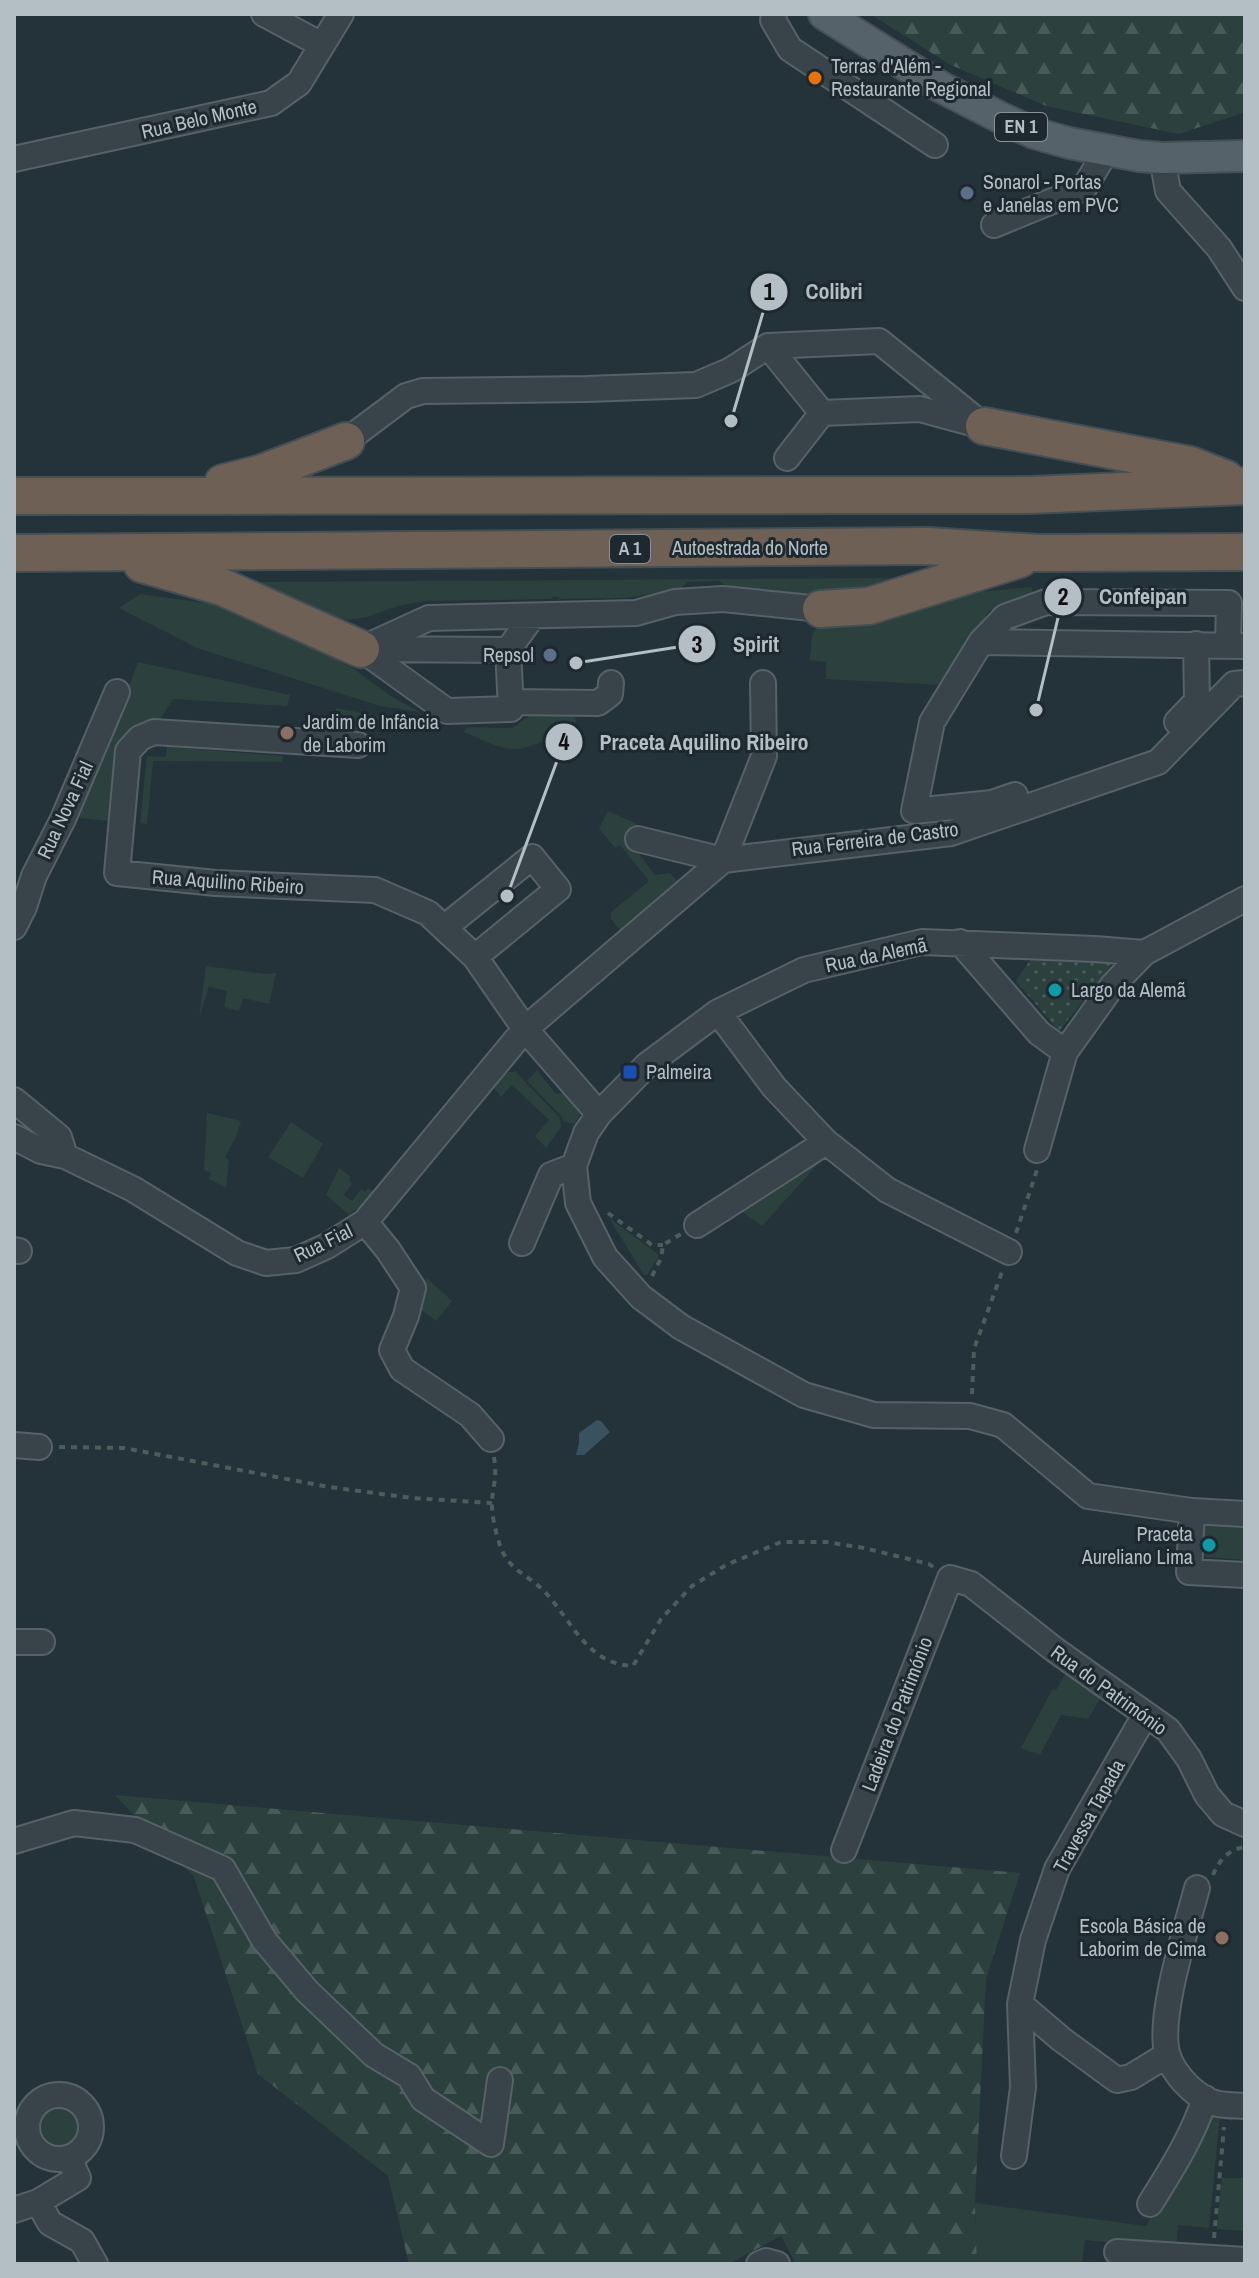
<svg xmlns="http://www.w3.org/2000/svg" width="1259" height="2278" viewBox="0 0 1259 2278" font-family="'Archivo Narrow',sans-serif">
<style>
.green{fill:#2c413d}
.forest{fill:url(#forest-firs)}
.garden{fill:url(#garden-dots)}
.water{fill:#3a515f}
.lines{fill:none;stroke-linecap:round;stroke-linejoin:round}
.minor-casing{stroke:#566168;stroke-width:28}
.major-casing{stroke:#444f56;stroke-width:34}
.highway-casing{stroke:#434e55;stroke-width:40}
.path{stroke:#4b5e5c;stroke-width:4;stroke-dasharray:6 6;stroke-linecap:butt}
.minor{stroke:#38434a;stroke-width:24}
.major{stroke:#56626a;stroke-width:30}
.highway{stroke:#6f6056;stroke-width:36}
.food-dot{fill:#e8710a;stroke:#1d282f;stroke-width:3}
.service-dot{fill:#5c6f8a;stroke:#1d282f;stroke-width:3}
.education-dot{fill:#8d6e63;stroke:#1d282f;stroke-width:3}
.culture-dot{fill:#0f9aa8;stroke:#1d282f;stroke-width:3}
.transit-dot{fill:#1a4fb4;stroke:#1d282f;stroke-width:3}
.labels{text-anchor:middle;stroke-width:6;stroke-linejoin:round;paint-order:stroke}
.shield{fill:#1d282f;stroke:#869198;stroke-width:2}
.shield-label{font-size:18px;font-weight:bold;fill:#b3bec5}
.poi-label{font-size:20px;fill:#b3bec5;stroke:#1d282f;text-anchor:start}
.street-label{font-size:20px;fill:#b3bec5;stroke:#1d282f}
.leader{fill:none;stroke:#b3bec5;stroke-width:3}
.callout-dot{fill:#b3bec5;stroke:#1d282f;stroke-width:3}
.mark-label{font-size:24px;text-anchor:middle;font-weight:bold;fill:#111}
.callout-label{font-size:22px;text-anchor:middle;font-weight:bold;fill:#b3bec5;stroke:#1d282f;stroke-width:6;stroke-linejoin:round;paint-order:stroke}
</style>
<defs>
<pattern id="forest-firs" width="22" height="20" patternUnits="userSpaceOnUse" patternTransform="scale(2)"><rect width="22" height="20" fill="#2c413d"/><path d="M5 1l3.5 6h-7zM16 11l3.5 6h-7z" fill="#485b58"/></pattern>
<pattern id="garden-dots" width="8" height="8" patternUnits="userSpaceOnUse" patternTransform="scale(2)"><rect width="8" height="8" fill="#2c413d"/><path d="M2 2h.1M6 6h.1" fill="none" stroke="#485b58" stroke-width="1.8" stroke-linecap="round"/></pattern>
</defs>
<rect width="100%" height="100%" fill="#243239"/>
<!-- green -->
<path class="green" d="M899 578C845 594 816 597 761 591 746 589 731 590 719 581L687 582 679 590 625 598 559 599V597H552L551 599 425 601 398 606 367 617 348 620 325 614 251 582Z
M1031 587 1033 591 1029 603 989 611 943 685 826 679V662L809 660C814 646 807 633 821 624L877 622 904 615 968 593Z
M140 594 220 605 291 635 354 669 392 697 420 712 380 706 197 648 119 608Z
M138 662 290 695 287 706 173 699 161 718C107 720 113 780 108 821L79 818Z
M336 708 378 716 377 731 336 729Z
M571 712 577 721C558 732 535 750 512 749 497 748 479 738 464 732L467 727 512 728 534 713Z
M167 747 283 756 282 762 153 761 147 824 140 823 147 756 166 757Z
M608 811 637 824 631 843 655 875 670 873 677 881 620 930 611 919V912L649 881 620 845 615 848 599 829Z
M206 966 266 974 276 973 269 1004 243 998 239 1011 224 1007 227 991 209 987 199 1018Z
M537 1070 556 1094 563 1093 579 1111 580 1114 574 1124 563 1121 562 1117 527 1081Z
M506 1072H516L560 1118 561 1127 546 1148 535 1136 549 1120 512 1085 501 1097 493 1087Z
M207 1113 241 1121 236 1137 225 1157 229 1160 226 1188 209 1179 211 1173 204 1170Z
M291 1122 323 1144 303 1178 268 1157Z
M826 1155 762 1226 739 1210Z
M339 1168 351 1177 349 1180 352 1183 344 1195 352 1201 361 1189 365 1192 368 1188 376 1194 349 1215 326 1195Z
M609 1218 658 1254V1258L647 1275H644Z
M414 1274 425 1281 427 1278 452 1301 436 1321 423 1311 419 1312 421 1285Z
M1210 1520 1245 1523V1560L1205 1557C1200 1547 1202 1528 1210 1520Z
M1067 1671 1104 1692 1088 1719 1061 1715 1040 1755 1021 1748 1052 1690H1056Z
M36 2127a23 23 0 1 1 46 0a23 23 0 1 1-46 0Z
M1209 2112 1220 2115 1209 2228 1178 2225 1176 2249 1085 2240 1082 2264H977L975 2203 1146 2226Z
M1222 2178H1245V2231L1217 2229Z"/>
<!-- forest -->
<path class="forest" d="M870 14H1245V112L1179 134 1046 106 949 64Z
M115 1795 1020 1873 986 1979 975 2203 977 2264H796L781 2236 734 2261 732 2264H409L388 2176 258 2074 194 1877Z"/>
<!-- garden -->
<path class="garden" d="M1031 959 1109 961 1110 967 1059 1031 1016 981Z"/>
<!-- water -->
<path class="water" d="M597 1420 601 1421 610 1432 584 1455H576L579 1443V1433Z"/>
<g class="lines">
<defs>
<path id="minor" d="M264 14 322 45
M774 14 773 20 790 49 935 145
M1162 158 1168 191 1219 248 1245 288
M14 159 271 103 299 83 341 14
M994 225 1084 188 1107 150
M768 346 822 413 920 409 975 424
M346 441 406 396 423 391 587 389 696 385 731 370 768 346 879 341 984 426
M787 458 822 413
M981 642 1245 646
M361 649 429 618 636 613 675 602 723 599 821 609
M361 649 447 711 511 709 508 650
M368 649 508 650 532 617
M510 702 598 703 610 694 611 683
M1177 722 1197 701 1196 644
M358 745 154 732 140 738 128 751 117 873 216 883 375 890 428 913 475 957 525 1029 599 1114
M1015 795 992 803 914 811 932 722 981 642 1005 617 1046 602 1229 603 1228 645
M638 839 723 860
M723 860 764 756 763 683
M1245 899 1144 953 1095 949 922 942 804 970 718 1012 647 1065 599 1114 586 1133 574 1166 578 1203 605 1257 641 1297 681 1327 804 1395 874 1415 970 1416 1003 1425 1088 1496 1192 1511 1245 1514
M14 927 24 907 34 876 63 819 117 692
M445 927 532 857 558 889 475 957
M960 942 1039 1033 1065 1052
M718 1012 774 1087 826 1142 887 1190 1009 1252
M14 1100 59 1137 65 1156
M14 1137 41 1151 65 1156 133 1189 237 1253 266 1263 296 1260 327 1246 365 1222 525 1029 723 860 951 833 1158 762 1234 684 1245 683
M1037 1150 1065 1052 1113 985 1144 953
M365 1222 388 1250 413 1288 406 1316 392 1350 402 1369 470 1415 491 1439
M697 1225 826 1142
M522 1243 551 1175 574 1166
M14 1250 19 1251
M14 1445 39 1447
M1192 1511 1189 1572 1245 1575
M14 1642H42
M14 1841 74 1823 135 1830 223 1869 264 1940 307 1991 374 2055 409 2076 423 2099 491 2144 500 2080
M844 1850 950 1578 971 1584 1055 1650 1168 1730 1189 1759 1207 1795 1223 1814 1245 1824
M1197 1888C1187 1926 1156 2021 1168 2056 1174 2074 1192 2093 1209 2101 1219 2106 1233 2105 1245 2106
M1020 2004 1061 2039 1117 2080 1131 2077 1167 2055
M27 2127a32 32 0 1 1 64 0a32 32 0 1 1-64 0Z
M1014 2156 1023 2087 1020 2004 1033 1940 1057 1869 1145 1715
M38 2202 50 2223 82 2241 95 2264
M1150 2204C1171 2170 1193 2136 1205 2098
M14 2210 38 2202 78 2178 69 2158
M1117 2252 1245 2260
M759 2264 766 2261 777 2264"/>
<path id="major" d="M824 14 939 86 1003 119 1034 133 1069 143 1139 156 1162 158 1245 156"/>
<path id="highway" d="M984 426 1190 465 1226 479
M223 483 262 473 346 441
M14 496 1030 495 1245 486
M14 553 928 546 1039 553 1245 552
M142 564 222 587 361 649
M821 609 869 606 1020 559"/>
</defs>
<!-- minor casing -->
<use href="#minor" class="minor-casing"/>
<!-- major casing -->
<use href="#major" class="major-casing"/>
<!-- highway casing -->
<use href="#highway" class="highway-casing"/>
<!-- path -->
<path class="path" d="M608 1213 652 1245H663
M1016 1233 1037 1170
M652 1276 661 1258 663 1245 681 1234
M972 1394 974 1349 1002 1272
M59 1447 124 1448 329 1487 412 1498 492 1503
M494 1457C497 1477 494 1481 492 1500 491 1513 496 1535 501 1548 510 1571 527 1574 543 1590 572 1620 586 1664 633 1666L661 1619 692 1586 726 1565 781 1542H826L864 1548 929 1564 933 1567
M1213 1875C1219 1860 1229 1849 1245 1847
M1214 2238 1224 2127"/>
<!-- minor -->
<use href="#minor" class="minor"/>
<!-- major -->
<use href="#major" class="major"/>
<!-- highway -->
<use href="#highway" class="highway"/>
</g>
<!-- markers -->
<circle class="food-dot" cx="815" cy="78" r="8"/>
<g class="service-dot">
<circle cx="967" cy="193" r="8"/>
<circle cx="550" cy="655" r="8"/>
</g>
<g class="education-dot">
<circle cx="287" cy="733" r="8"/>
<circle cx="1222" cy="1938" r="8"/>
</g>
<g class="culture-dot">
<circle cx="1055" cy="990" r="8"/>
<circle cx="1209" cy="1545" r="8"/>
</g>
<rect class="transit-dot" x="622" y="1064" width="16" height="16" rx="4"/>
<g class="labels">
<!-- shield labels -->
<g class="shield">
<rect x="995" y="113" width="52" height="28" rx="6"/>
<rect x="610" y="535" width="40" height="28" rx="6"/>
</g>
<g class="shield-label">
<text x="1021" y="133">EN 1</text>
<text x="630" y="555">A 1</text>
</g>
<!-- poi labels -->
<g class="poi-label">
<text x="831" y="73">Terras d'Além -<tspan x="831" dy="23">Restaurante Regional</tspan></text>
<text x="983" y="189">Sonarol - Portas<tspan x="983" dy="23">e Janelas em PVC</tspan></text>
<text x="534" y="662" text-anchor="end">Repsol</text>
<text x="303" y="729">Jardim de Infância<tspan x="303" dy="23">de Laborim</tspan></text>
<text x="1071" y="997">Largo da Alemã</text>
<text x="646" y="1079">Palmeira</text>
<text x="1193" y="1541" text-anchor="end">Praceta<tspan x="1193" dy="23">Aureliano Lima</tspan></text>
<text x="1206" y="1933" text-anchor="end">Escola Básica de<tspan x="1206" dy="23">Laborim de Cima</tspan></text>
</g>
<!-- street labels -->
<g class="street-label">
<text transform="translate(199 119) rotate(-13)" y="7">Rua Belo Monte</text>
<text x="750" y="555">Autoestrada do Norte</text>
<text transform="translate(65 810) rotate(-65)" y="7">Rua Nova Fial</text>
<text transform="translate(875 839) rotate(-7)" y="7">Rua Ferreira de Castro</text>
<text transform="translate(228 882) rotate(4)" y="7">Rua Aquilino Ribeiro</text>
<text transform="translate(876 955) rotate(-12)" y="7">Rua da Alemã</text>
<text transform="translate(323 1243) rotate(-26)" y="7">Rua Fial</text>
<text transform="translate(1109 1690) rotate(36)" y="7">Rua do Património</text>
<text transform="translate(897 1714) rotate(-69)" y="7">Ladeira do Património</text>
<text transform="translate(1089 1816) rotate(-61)" y="7">Travessa Tapada</text>
</g>
</g>
<!-- callouts -->
<path class="leader" d="M731 421L769 292M1036 710L1063 597M576 663L697 644M507 896L564 742"/>
<g class="callout-dot">
<circle cx="731" cy="421" r="8"/>
<circle cx="1036" cy="710" r="8"/>
<circle cx="576" cy="663" r="8"/>
<circle cx="507" cy="896" r="8"/>
<circle cx="769" cy="292" r="20"/>
<circle cx="1063" cy="597" r="20"/>
<circle cx="697" cy="644" r="20"/>
<circle cx="564" cy="742" r="20"/>
</g>
<g class="mark-label">
<text x="769" y="300">1</text>
<text x="1063" y="605">2</text>
<text x="697" y="653">3</text>
<text x="564" y="750">4</text>
</g>
<g class="callout-label">
<text x="834" y="299">Colibri</text>
<text x="1143" y="604">Confeipan</text>
<text x="756" y="652">Spirit</text>
<text x="704" y="750">Praceta Aquilino Ribeiro</text>
</g>
<!-- border -->
<rect width="1259" height="2278" fill="none" stroke="#b3bec5" stroke-width="32"/>
</svg>
